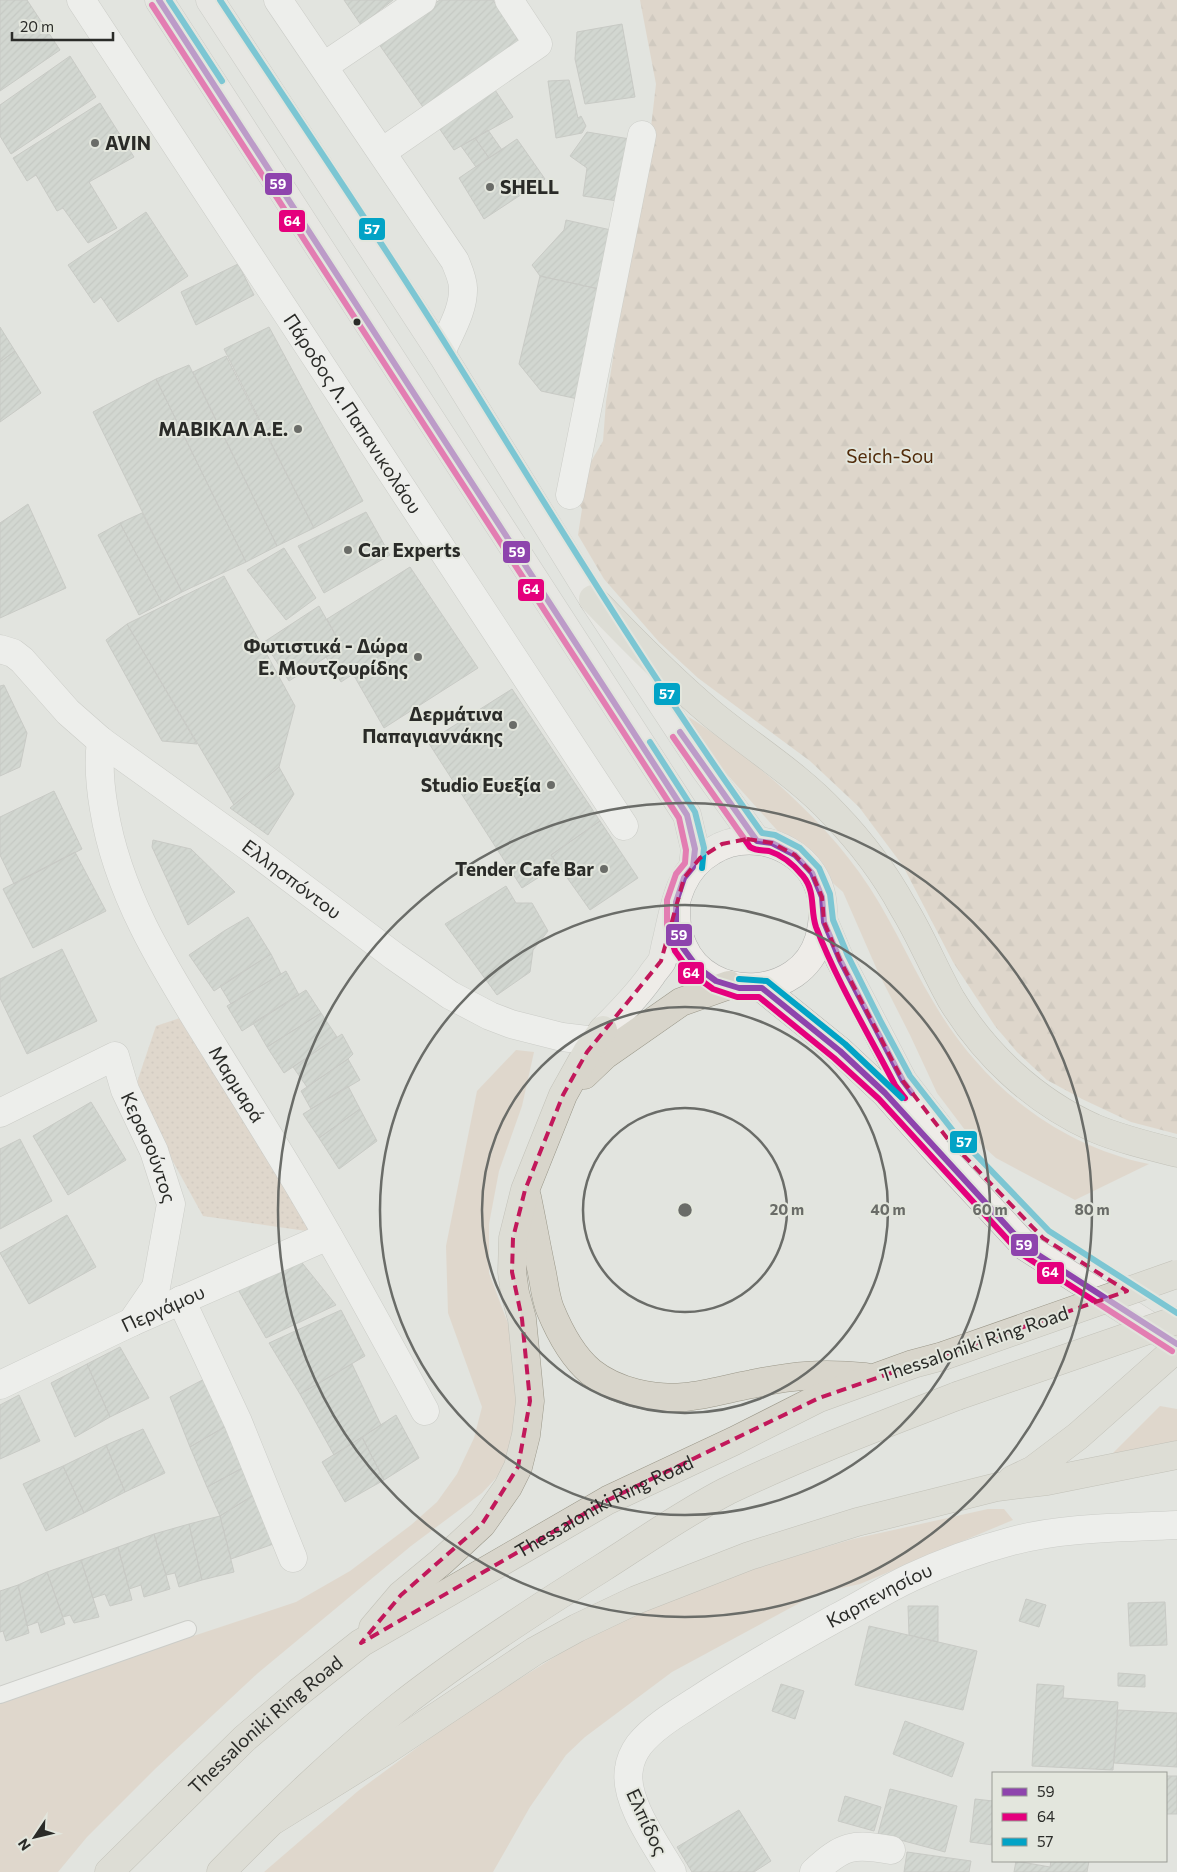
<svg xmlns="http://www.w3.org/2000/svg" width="1177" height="1872" viewBox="0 0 1177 1872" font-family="Commissioner,sans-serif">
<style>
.green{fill:#dcc8b7}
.forest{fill:url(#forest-firs)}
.park{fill:url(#park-dots)}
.building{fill:url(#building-hatch);stroke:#a9aba7}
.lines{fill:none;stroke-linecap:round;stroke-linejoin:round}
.service-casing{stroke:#b0b1ae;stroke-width:18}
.minor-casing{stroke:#b0b1ae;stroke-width:29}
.tertiary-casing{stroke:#b0b1ae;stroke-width:29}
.secondary-casing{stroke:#b0b1ae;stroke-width:29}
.trunk-casing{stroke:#9b988a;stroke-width:29}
.service{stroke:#fbfbfa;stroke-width:16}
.minor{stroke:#fbfbfa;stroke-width:28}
.tertiary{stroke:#fbfbfa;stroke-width:28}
.secondary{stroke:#eeece8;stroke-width:28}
.trunk{stroke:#d8d5cb;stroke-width:28}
.trunk-bridge-casing{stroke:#9b988a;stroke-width:29;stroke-linecap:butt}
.trunk-bridge{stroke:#d8d5cb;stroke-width:28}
.bus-1-casing{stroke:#e3e6dd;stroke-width:10}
.bus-2-casing{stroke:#e3e6dd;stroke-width:10}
.bus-3-casing{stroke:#e3e6dd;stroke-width:10}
.bus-1{stroke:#8e44ad;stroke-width:6}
.bus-2{stroke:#e5007d;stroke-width:6}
.bus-3{stroke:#02a3c6;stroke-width:6}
.marked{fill:none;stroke:#c2185b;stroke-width:4;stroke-dasharray:10 6;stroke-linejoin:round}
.ring{fill:none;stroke:#6a6c68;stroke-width:2.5}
.poi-dot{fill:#6a6c68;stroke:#e3e6dd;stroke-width:2}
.bus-dot{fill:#2a2b28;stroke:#e3e6dd;stroke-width:2}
.labels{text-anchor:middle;stroke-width:4;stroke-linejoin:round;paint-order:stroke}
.poi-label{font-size:19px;font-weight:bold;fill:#2a2b28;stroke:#e3e6dd;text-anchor:end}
.street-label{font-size:19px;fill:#2a2b28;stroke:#e3e6dd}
.park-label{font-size:19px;fill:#522c0b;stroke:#e3e6dd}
.centre{fill:#6a6c68;stroke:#e3e6dd;stroke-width:2.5}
.ring-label{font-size:15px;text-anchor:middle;font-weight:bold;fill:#6a6c68;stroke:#e3e6dd;stroke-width:4;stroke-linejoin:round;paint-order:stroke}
.line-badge{stroke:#e3e6dd;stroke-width:2}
.badge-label{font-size:14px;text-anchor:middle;font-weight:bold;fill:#fff}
</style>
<defs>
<pattern id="forest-firs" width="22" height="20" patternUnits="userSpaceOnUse" patternTransform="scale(1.25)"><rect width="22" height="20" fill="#dac6b4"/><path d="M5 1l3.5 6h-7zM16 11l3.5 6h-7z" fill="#bbaa9b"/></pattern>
<pattern id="park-dots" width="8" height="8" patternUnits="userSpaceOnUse" patternTransform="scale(1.25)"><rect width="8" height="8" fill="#dcc8b7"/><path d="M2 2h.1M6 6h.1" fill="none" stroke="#bdac9d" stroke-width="1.8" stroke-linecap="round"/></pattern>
<pattern id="building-hatch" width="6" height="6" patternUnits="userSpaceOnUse" patternTransform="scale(1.25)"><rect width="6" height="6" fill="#bfc7c0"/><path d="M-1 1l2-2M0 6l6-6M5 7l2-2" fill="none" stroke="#a4aba5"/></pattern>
</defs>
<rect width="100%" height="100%" fill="#e2e4df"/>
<!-- green -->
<path class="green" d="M689 717C751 757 816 812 859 872 889 913 908 960 934 1003 981 1084 1057 1145 1149 1164L1075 1200 996 1158 965 1130 937 1093 910 1035 878 972 843 892 793 848 706 751 691 725Z
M516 1050 534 1052 522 1106 499 1171 489 1224V1273L509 1326 518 1410 505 1465 496 1478 482 1493 411 1546 258 1673 155 1769 87 1837 58 1872H0V1700L296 1602 350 1571 411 1525 437 1502 457 1474 474 1438 482 1407 448 1313 446 1246 477 1091Z
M1160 1406 1177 1409V1453L1102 1464Z
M988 1509H1004L1013 1520 860 1584 818 1593 672 1672 585 1737 566 1755 530 1807 493 1872H264L358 1791 460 1716 585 1638 698 1585 853 1539Z"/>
<!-- forest -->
<path class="forest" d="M640 0H1177V1134L1131 1122 1082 1099 1047 1080 1017 1052 995 1026 953 962 903 866 859 807 810 761 698 678 659 642 604 579 578 535 582 509 576 498 589 465 603 441 606 402 618 327 642 205 656 84Z"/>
<!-- park -->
<path class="park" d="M189 1015 313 1232 203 1216 134 1091 156 1026Z"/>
<!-- building -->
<path class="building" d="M0 0H27L60 50 0 91Z
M344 0H393L361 25Z
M440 0H493L520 43 425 110 376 40Z
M622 24 635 97 585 104 575 59 577 32Z
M70 56 96 97 11 154 0 136V105Z
M569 80 578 118 581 116 586 126 582 133 556 138 548 81Z
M493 87 513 117 454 150 437 125Z
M100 103 134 157 89 182 117 228 88 243 63 208 57 211 36 175 27 181 13 158Z
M488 130 502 150 489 158 475 138Z
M587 132 630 139 618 201 583 196 587 168 570 156Z
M475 138 489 158 476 167 461 146Z
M517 139 545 179 484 219 459 178Z
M146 212 188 276 118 322 101 297 94 303 68 265Z
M566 220 611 230 599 289 540 276 532 265 564 230Z
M238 264 254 295 196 325 181 292Z
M540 276 599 289 578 399 541 391 519 364Z
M0 327 15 351 0 362Z
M269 327 363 501 314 528 224 349Z
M15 351 41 393 0 422V362Z
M226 356 314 528 277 546 193 372Z
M189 365 277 546 246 562 156 379Z
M156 379 246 562 182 592 93 412Z
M28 504 66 588 0 618V523Z
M366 512 390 555 324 593 298 546Z
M142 513 182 592 162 603 120 523Z
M120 523 162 603 139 615 98 535Z
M284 548 316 598 286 620 247 570Z
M410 567 478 668 384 728 353 674 341 682 326 657 342 647 327 619Z
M224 576 295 706 279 767 234 805 127 624Z
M319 606 342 647 289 681 264 642Z
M127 624 197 744 162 741 106 640Z
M4 685 27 733 20 767 0 776V686Z
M512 689 600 821 551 855 558 865 522 888 428 742Z
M279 767 294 794 268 835 230 808Z
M54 791 82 849 14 884 0 855V817Z
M600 821 638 878 590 910 551 855Z
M153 840 191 849 235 892 188 925 152 847Z
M75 852 106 911 33 948 3 889Z
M506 886 516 903H532L548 931 533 950 530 972 497 995 445 924Z
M248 917 271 954 214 991 189 955 224 931Z
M62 949 97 1021 27 1054 0 998V979Z
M271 954 281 974 231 1004 220 986Z
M286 971 299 995 242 1031 227 1006Z
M306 990 321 1013 267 1047 253 1023Z
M321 1013 337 1037 284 1073 267 1047Z
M342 1034 353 1054 348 1059 307 1087 293 1067Z
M348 1059 360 1080 311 1109 301 1091Z
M348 1086 360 1109 319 1138 303 1114Z
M91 1102 126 1160 68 1195 33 1136Z
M360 1109 377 1141 339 1169 319 1138Z
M20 1139 52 1201 0 1229V1149Z
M67 1215 96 1267 29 1304 0 1253Z
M299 1259 336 1305 266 1338 236 1286Z
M341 1310 365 1356 300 1394 269 1343Z
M120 1347 149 1398 110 1417 87 1364Z
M87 1364 110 1417 75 1437 51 1383Z
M352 1364 381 1425 334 1455 300 1394Z
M212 1375 235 1421 190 1447 170 1397Z
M19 1395 40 1441 0 1459V1405Z
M396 1415 419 1458 384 1480 362 1437Z
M235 1421 250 1464 207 1487 190 1447Z
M143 1429 165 1473 125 1492 106 1445Z
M362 1437 384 1480 345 1502 322 1462Z
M106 1445 125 1492 84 1513 63 1466Z
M250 1464 257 1493 220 1516 207 1487Z
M63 1466 84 1513 46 1531 23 1484Z
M257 1493 279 1542 231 1559 220 1516Z
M220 1516 234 1572 202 1580 189 1524Z
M189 1524 202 1580 179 1587 175 1573 166 1575 154 1534Z
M154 1534 170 1589 144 1597 141 1585 129 1589 118 1547Z
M118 1547 132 1600 110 1606 105 1594 93 1598 81 1560Z
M81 1560 99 1617 74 1623 70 1615 63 1617 47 1572Z
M47 1572 65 1624 41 1633 38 1622 27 1626 18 1585Z
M18 1585 29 1633 6 1641 3 1631 0 1632V1591Z
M1026 1599 1046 1605 1039 1627 1019 1621Z
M1165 1602 1167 1645 1130 1646 1128 1603Z
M908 1606H938V1642L909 1635Z
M869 1626 977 1651 963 1710 855 1685Z
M1118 1673 1145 1675V1687L1118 1686Z
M781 1684 804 1691 795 1719 772 1711Z
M1037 1684 1064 1686 1063 1698 1118 1702 1113 1770 1032 1766Z
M1118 1710 1177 1713V1767L1114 1763Z
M905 1721 964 1743 952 1777 893 1754Z
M1166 1776H1177V1814H1166Z
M890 1789 957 1806 945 1852 878 1834Z
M845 1796 881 1807 874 1831 838 1821Z
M975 1799 993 1801V1845L970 1842Z
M739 1810 771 1861 754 1872H692L677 1847Z
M907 1852 971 1861 969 1872H904Z
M1016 1861 1050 1867 1051 1861H1089L1087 1872H1014Z"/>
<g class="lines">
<defs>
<path id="service" d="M0 1695 188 1629"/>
<g id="minor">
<path id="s1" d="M81 0 624 826"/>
<path d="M278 0 455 261C458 269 463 279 463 288 464 310 449 333 441 353"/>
<path d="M324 66 422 0"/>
<path d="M382 152 538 44 509 0"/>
<path d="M570 495 642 135"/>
<path id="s2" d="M0 649 13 653 22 660 68 712 101 741 249 847 394 956 450 995 490 1016 511 1024 562 1037 595 1041"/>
<path id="s3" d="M101 741C98 764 100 786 104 809 118 898 169 975 216 1051 246 1099 276 1147 305 1196 347 1267 386 1339 425 1411"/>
<path id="s4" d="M0 1113 115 1056 125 1090 154 1151 171 1204 156 1287 132 1322"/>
<path d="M181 1300 238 1422 293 1558"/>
<path id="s5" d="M0 1385 132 1322 328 1236"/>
<path d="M814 1872C843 1845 853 1843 891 1850"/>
</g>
<g id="tertiary">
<path id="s6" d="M672 1872C657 1846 623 1800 629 1769 630 1760 634 1752 639 1745 654 1726 679 1712 699 1699 743 1670 789 1644 836 1618 861 1605 886 1589 912 1577 944 1562 978 1550 1012 1541 1065 1527 1122 1528 1177 1525"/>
</g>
<path id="secondary" d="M159 0 687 815 695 849 693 867
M210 0 441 353 593 599 705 769 757 841
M824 922 840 960 903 1081 940 1129
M762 988 840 1051 885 1093 932 1146 1026 1247 1170 1339
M603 1030C620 1013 637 996 651 976 654 971 659 966 662 961 664 954 665 946 667 939 675 904 679 870 712 851 726 842 742 839 759 841 780 844 800 855 812 873 825 893 825 917 819 939 801 1000 708 1004 683 946 676 932 676 918 676 902"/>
<g id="trunk">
<path d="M593 599C631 639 669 678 712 714 752 747 798 775 834 814 861 842 884 872 903 907 921 936 934 969 951 999 984 1054 1034 1101 1094 1128 1120 1139 1149 1146 1177 1153"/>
<path d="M584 1075 605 1055 681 1002 729 985"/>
<path d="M527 1197C532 1221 536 1244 541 1268 544 1281 545 1296 550 1309 559 1331 573 1357 591 1372 616 1392 654 1400 685 1397 708 1395 730 1388 752 1384 794 1375 823 1373 865 1377"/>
<path d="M1012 1480 1033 1470 1078 1436 1177 1348"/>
<path d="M373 1628 401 1595 441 1562 482 1524 508 1487 518 1467 526 1435 530 1401 522 1319 515 1293 512 1272 513 1238 525 1190 563 1095 587 1052 603 1030"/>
<path d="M274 1820 385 1751 535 1651 577 1628 636 1600 749 1556 857 1522 997 1487 1047 1481 1177 1455"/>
<path id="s7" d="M109 1872 244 1739 299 1692 361 1643 608 1500 734 1441 819 1398 913 1364 943 1356"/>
<path d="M221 1872C278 1814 336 1757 400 1706 464 1656 533 1611 602 1568 643 1542 684 1513 727 1491 802 1455 880 1426 957 1396"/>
</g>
</defs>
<!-- service casing -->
<use href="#service" class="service-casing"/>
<!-- minor casing -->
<use href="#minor" class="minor-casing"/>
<!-- tertiary casing -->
<use href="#tertiary" class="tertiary-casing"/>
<!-- secondary casing -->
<use href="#secondary" class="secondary-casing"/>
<!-- trunk casing -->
<use href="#trunk" class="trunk-casing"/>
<!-- service -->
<use href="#service" class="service"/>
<!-- minor -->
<use href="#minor" class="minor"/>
<!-- tertiary -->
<use href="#tertiary" class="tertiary"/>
<!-- secondary -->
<use href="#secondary" class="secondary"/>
<!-- trunk -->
<use href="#trunk" class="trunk"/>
<defs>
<path id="trunk-bridge" d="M943 1356 1177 1274
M957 1396 1177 1320"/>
</defs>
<!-- trunk-bridge casing -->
<use href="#trunk-bridge" class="trunk-bridge-casing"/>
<!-- trunk-bridge -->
<use href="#trunk-bridge" class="trunk-bridge"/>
<defs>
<path id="bus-1" d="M159 0 687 815 695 849 693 867 684 878 676 902V925L683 948 697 967 716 981 739 988H762L840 1051 885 1093 1026 1247 1177 1344
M680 732 757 841 772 843 795 855 812 873 822 897 824 922 840 960 903 1081 912 1093"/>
<path id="bus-2" d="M152 5 679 818 686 850 685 863 676 874 667 900V926L675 951 691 973 713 989 737 997H759L834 1058 879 1099 1020 1253 1172 1351
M673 737 750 847C756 851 762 850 769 851 782 855 794 865 803 876 816 892 810 910 816 927 837 982 868 1033 895 1085L905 1098"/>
<path id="bus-3" d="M169 0 222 81
M220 0C297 117 376 232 450 351 551 513 650 677 762 833L775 835 800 848 819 868 830 894 833 920 848 956 881 1022 910 1076 954 1132 1049 1231 1177 1313
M650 742 695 812 704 848 702 868
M739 979 767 981 845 1044 902 1098"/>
</defs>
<!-- bus-1 casing -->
<use href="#bus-1" class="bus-1-casing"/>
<!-- bus-2 casing -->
<use href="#bus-2" class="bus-2-casing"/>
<!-- bus-3 casing -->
<use href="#bus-3" class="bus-3-casing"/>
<!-- bus-1 -->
<use href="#bus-1" class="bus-1"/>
<!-- bus-2 -->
<use href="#bus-2" class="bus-2"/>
<!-- bus-3 -->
<use href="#bus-3" class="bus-3"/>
</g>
<!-- marked area -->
<path d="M0 0H1177V1872H0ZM747 839 772 843 795 855 812 873 822 897 824 922 840 960 903 1081 947 1138 1043 1238 1127 1291 819 1398 608 1500 361 1643 401 1595 482 1524 518 1467 530 1401 522 1319 512 1272 513 1238 525 1190 563 1095 587 1052 661 961 684 878 700 858 722 844Z" fill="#e2e4df" fill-opacity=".55" fill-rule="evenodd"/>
<path class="marked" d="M747 839 772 843 795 855 812 873 822 897 824 922 840 960 903 1081 947 1138 1043 1238 1127 1291 819 1398 608 1500 361 1643 401 1595 482 1524 518 1467 530 1401 522 1319 512 1272 513 1238 525 1190 563 1095 587 1052 661 961 684 878 700 858 722 844Z"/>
<!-- distance rings -->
<g class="ring">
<circle cx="685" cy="1210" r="102"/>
<circle cx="685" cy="1210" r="203"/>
<circle cx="685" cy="1210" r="305"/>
<circle cx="685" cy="1210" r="407"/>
</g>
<!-- markers -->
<g class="poi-dot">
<circle cx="95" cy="143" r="5"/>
<circle cx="490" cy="187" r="5"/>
<circle cx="298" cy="429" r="5"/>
<circle cx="348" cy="550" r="5"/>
<circle cx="418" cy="657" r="5"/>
<circle cx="513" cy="725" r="5"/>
<circle cx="551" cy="785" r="5"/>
<circle cx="604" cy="869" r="5"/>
</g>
<circle class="bus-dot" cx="357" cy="322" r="4.5"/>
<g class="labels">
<!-- poi labels -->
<g class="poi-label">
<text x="105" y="150" text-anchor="start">AVIN</text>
<text x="500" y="194" text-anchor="start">SHELL</text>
<text x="288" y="436">ΜΑΒΙΚΑΛ Α.Ε.</text>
<text x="358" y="557" text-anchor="start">Car Experts</text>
<text x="408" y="653">Φωτιστικά - Δώρα<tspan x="408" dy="22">Ε. Μουτζουρίδης</tspan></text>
<text x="503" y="721">Δερμάτινα<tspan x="503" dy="22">Παπαγιαννάκης</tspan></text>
<text x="541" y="792">Studio Ευεξία</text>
<text x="594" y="876">Tender Cafe Bar</text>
</g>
<!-- street labels -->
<g class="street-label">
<text dy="7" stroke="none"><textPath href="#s1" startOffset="495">Πάροδος Λ. Παπανικολάου</textPath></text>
<text dy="7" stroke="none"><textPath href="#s2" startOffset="374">Ελλησπόντου</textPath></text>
<text dy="7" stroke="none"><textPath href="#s3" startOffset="376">Μαρμαρά</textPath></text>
<text dy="7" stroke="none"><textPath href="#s4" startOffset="226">Κερασούντος</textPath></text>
<text dy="7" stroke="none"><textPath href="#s5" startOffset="180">Περγάμου</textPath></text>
<text transform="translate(974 1344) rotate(-19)" y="7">Thessaloniki Ring Road</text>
<text dy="7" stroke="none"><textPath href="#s7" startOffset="620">Thessaloniki Ring Road</textPath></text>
<text dy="7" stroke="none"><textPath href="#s6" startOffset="424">Καρπενησίου</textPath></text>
<text dy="7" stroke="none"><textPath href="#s7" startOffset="215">Thessaloniki Ring Road</textPath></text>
<text transform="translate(647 1822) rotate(65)" y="7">Ελπίδος</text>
</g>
<!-- park labels -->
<g class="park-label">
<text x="890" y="463">Seich-Sou</text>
</g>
</g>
<circle cx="685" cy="1210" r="8" class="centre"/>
<g class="ring-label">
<text x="787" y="1215">20 m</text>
<text x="888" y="1215">40 m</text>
<text x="990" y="1215">60 m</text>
<text x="1092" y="1215">80 m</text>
</g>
<g class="line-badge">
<rect x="264" y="172" width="29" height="24" rx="5" fill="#8e44ad"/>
<rect x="278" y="209" width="28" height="24" rx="5" fill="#e5007d"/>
<rect x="358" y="217" width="28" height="24" rx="5" fill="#02a3c6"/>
<rect x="502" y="540" width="29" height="24" rx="5" fill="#8e44ad"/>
<rect x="517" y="578" width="28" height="24" rx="5" fill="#e5007d"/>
<rect x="653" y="682" width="28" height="24" rx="5" fill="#02a3c6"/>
<rect x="665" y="923" width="28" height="24" rx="5" fill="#8e44ad"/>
<rect x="677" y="961" width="28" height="24" rx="5" fill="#e5007d"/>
<rect x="949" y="1130" width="29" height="24" rx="5" fill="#02a3c6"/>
<rect x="1010" y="1233" width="29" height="24" rx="5" fill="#8e44ad"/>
<rect x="1036" y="1261" width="29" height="24" rx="5" fill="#e5007d"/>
</g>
<g class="badge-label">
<text x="278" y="189">59</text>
<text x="292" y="226">64</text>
<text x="372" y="234">57</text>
<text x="517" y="557">59</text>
<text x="531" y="594">64</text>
<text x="667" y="699">57</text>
<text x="679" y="940">59</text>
<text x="691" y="978">64</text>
<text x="964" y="1147">57</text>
<text x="1024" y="1250">59</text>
<text x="1050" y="1277">64</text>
</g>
<!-- legend -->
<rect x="992" y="1772" width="175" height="90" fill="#e3e6dd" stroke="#999b95"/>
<rect x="1002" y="1788" width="25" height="8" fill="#8e44ad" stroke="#999b95"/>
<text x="1037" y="1797" font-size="15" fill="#2a2b28">59</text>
<rect x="1002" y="1813" width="25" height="8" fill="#e5007d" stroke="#999b95"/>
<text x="1037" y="1822" font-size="15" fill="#2a2b28">64</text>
<rect x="1002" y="1838" width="25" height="8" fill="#02a3c6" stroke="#999b95"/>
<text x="1037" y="1847" font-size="15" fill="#2a2b28">57</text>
<!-- north arrow -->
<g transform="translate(35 1837) rotate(235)" stroke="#e3e6dd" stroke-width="4" paint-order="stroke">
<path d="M0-4L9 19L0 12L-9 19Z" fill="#2a2b28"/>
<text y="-8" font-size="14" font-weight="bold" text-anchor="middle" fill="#2a2b28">N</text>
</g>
<!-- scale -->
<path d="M12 32v8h101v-8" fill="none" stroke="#2a2b28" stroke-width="2.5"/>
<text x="20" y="32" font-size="15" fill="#2a2b28" stroke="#e3e6dd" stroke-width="4" paint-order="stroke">20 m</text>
</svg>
